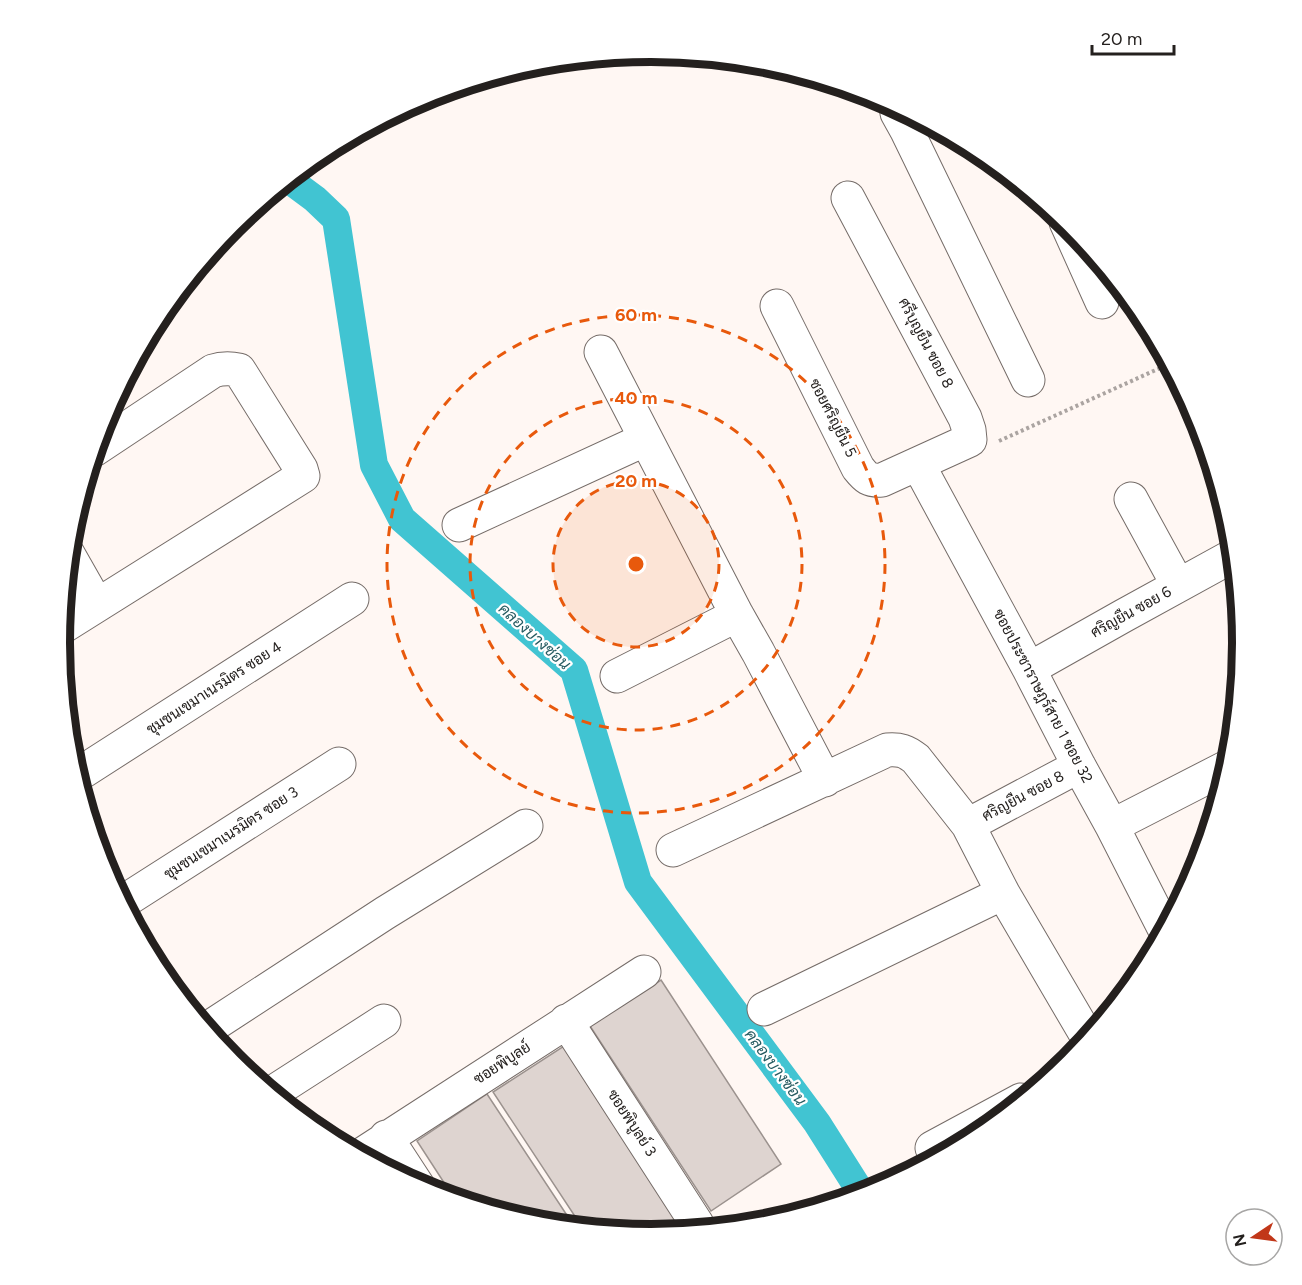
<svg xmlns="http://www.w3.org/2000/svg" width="1302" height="1285" viewBox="0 0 1302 1285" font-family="Figtree,Sarabun,sans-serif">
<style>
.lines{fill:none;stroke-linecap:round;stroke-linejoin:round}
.canal{stroke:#41c4d2;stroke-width:28}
.building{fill:#ded4d0;stroke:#9b928e;stroke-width:1.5}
.minor-casing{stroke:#756c68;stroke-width:35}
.path{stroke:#aba4a1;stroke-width:4;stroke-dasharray:3 3;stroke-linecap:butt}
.minor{stroke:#fff;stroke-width:33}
.ring{fill:none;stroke:#e8590c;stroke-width:3;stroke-dasharray:10 8}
.labels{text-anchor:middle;stroke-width:4.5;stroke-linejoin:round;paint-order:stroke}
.street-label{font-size:15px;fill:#24201e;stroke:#fff}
.water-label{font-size:16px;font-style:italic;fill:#275c62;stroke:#fff}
.rim{fill:none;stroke:#24201e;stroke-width:8}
.centre{fill:#e8590c;stroke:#fff;stroke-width:3}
.ring-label{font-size:18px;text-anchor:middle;font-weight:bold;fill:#e8590c;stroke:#fff;stroke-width:4.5;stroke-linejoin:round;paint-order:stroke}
</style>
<rect width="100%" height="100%" fill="#fff7f3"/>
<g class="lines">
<!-- canal -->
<path class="canal" d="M288 179 315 199 336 219 374 465 402 519 574 670 638 882 817 1123 862 1194"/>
</g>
<!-- building -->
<path class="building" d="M661 980 781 1164 711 1211 590 1026Z
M564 1046 683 1231 651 1234 582 1227 493 1092Z
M487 1094 574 1226 535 1223 454 1198 417 1141Z"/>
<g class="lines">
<defs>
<path id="minor" d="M896 106 897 113 907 131 1028 380
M1066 222 1102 302
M777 306 858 468C866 478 869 481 882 480L970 440 969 430 965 418 848 198
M601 352 737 615 758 652 825 780
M918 464 1029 669 1079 766 1112 826 1165 930
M1131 499 1178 585
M459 525 646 439
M68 554 97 605
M61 628 303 476 301 469 239 370C230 368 222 368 213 371L94 450
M1029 669 1123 616 1234 555
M617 676 737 615
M76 776 352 599
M968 825 1079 766
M1112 826 1229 766
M673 850 887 750C900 749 906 751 916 759L968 825 1003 893 1088 1038
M123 902 339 764
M764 1009 1003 893
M566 1021 697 1224
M207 1029 385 913 526 826
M272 1093 384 1021
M386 1137 418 1186
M932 1148 1021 1100
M361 1155 644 972"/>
</defs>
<!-- minor casing -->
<use href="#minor" class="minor-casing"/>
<!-- path -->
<path class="path" d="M999 441 1169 364"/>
<!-- minor -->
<use href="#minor" class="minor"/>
</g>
<!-- distance rings -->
<circle cx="636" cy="564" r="83" fill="#e8590c" fill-opacity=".12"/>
<g class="ring">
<circle cx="636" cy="564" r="83"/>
<circle cx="636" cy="564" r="166"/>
<circle cx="636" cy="564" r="249"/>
</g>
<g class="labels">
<!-- street labels -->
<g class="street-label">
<text transform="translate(926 343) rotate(62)" y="5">ศรีบุญยืน ซอย 8</text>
<text transform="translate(833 418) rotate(63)" y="5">ซอยศริญยืน 5</text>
<text transform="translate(1131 612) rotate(-29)" y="5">ศริญยืน ซอย 6</text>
<text transform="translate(214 688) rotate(-33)" y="5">ชุมชนเขมาเนรมิตร ซอย 4</text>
<text transform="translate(1043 696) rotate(62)" y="5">ซอยประชาราษฎร์สาย 1 ซอย 32</text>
<text transform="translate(1023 796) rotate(-28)" y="5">ศริญยืน ซอย 8</text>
<text transform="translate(231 833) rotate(-33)" y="5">ชุมชนเขมาเนรมิตร ซอย 3</text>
<text transform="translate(502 1063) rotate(-33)" y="5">ซอยพิบูลย์</text>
<text transform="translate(632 1123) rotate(57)" y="5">ซอยพิบูลย์ 3</text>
</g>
<!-- water labels -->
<g class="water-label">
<text transform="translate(535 636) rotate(42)" y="6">คลองบางซ่อน</text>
<text transform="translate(776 1067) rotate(53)" y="6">คลองบางซ่อน</text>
</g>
</g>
<!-- crop -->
<path d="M0 0H1302V1285H0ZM70 643a581 581 0 1 1 1162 0a581 581 0 1 1-1162 0Z" fill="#fff" fill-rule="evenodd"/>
<path class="rim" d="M70 643a581 581 0 1 1 1162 0a581 581 0 1 1-1162 0Z"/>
<circle cx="636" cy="564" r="9" class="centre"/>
<g class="ring-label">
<text x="636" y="321">60 m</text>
<text x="636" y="404">40 m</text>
<text x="636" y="487">20 m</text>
</g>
<!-- north arrow -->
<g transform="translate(1254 1237) rotate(257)"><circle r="28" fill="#ffffff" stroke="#a7a6a5" stroke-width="1.5"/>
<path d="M0-4.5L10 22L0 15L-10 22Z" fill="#c13719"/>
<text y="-9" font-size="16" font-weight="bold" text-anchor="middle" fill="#24201e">N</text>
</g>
<!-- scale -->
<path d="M1092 45v9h82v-9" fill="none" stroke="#24201e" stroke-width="3"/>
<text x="1101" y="45" font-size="18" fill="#24201e" stroke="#ffffff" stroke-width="4.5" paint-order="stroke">20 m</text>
</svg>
